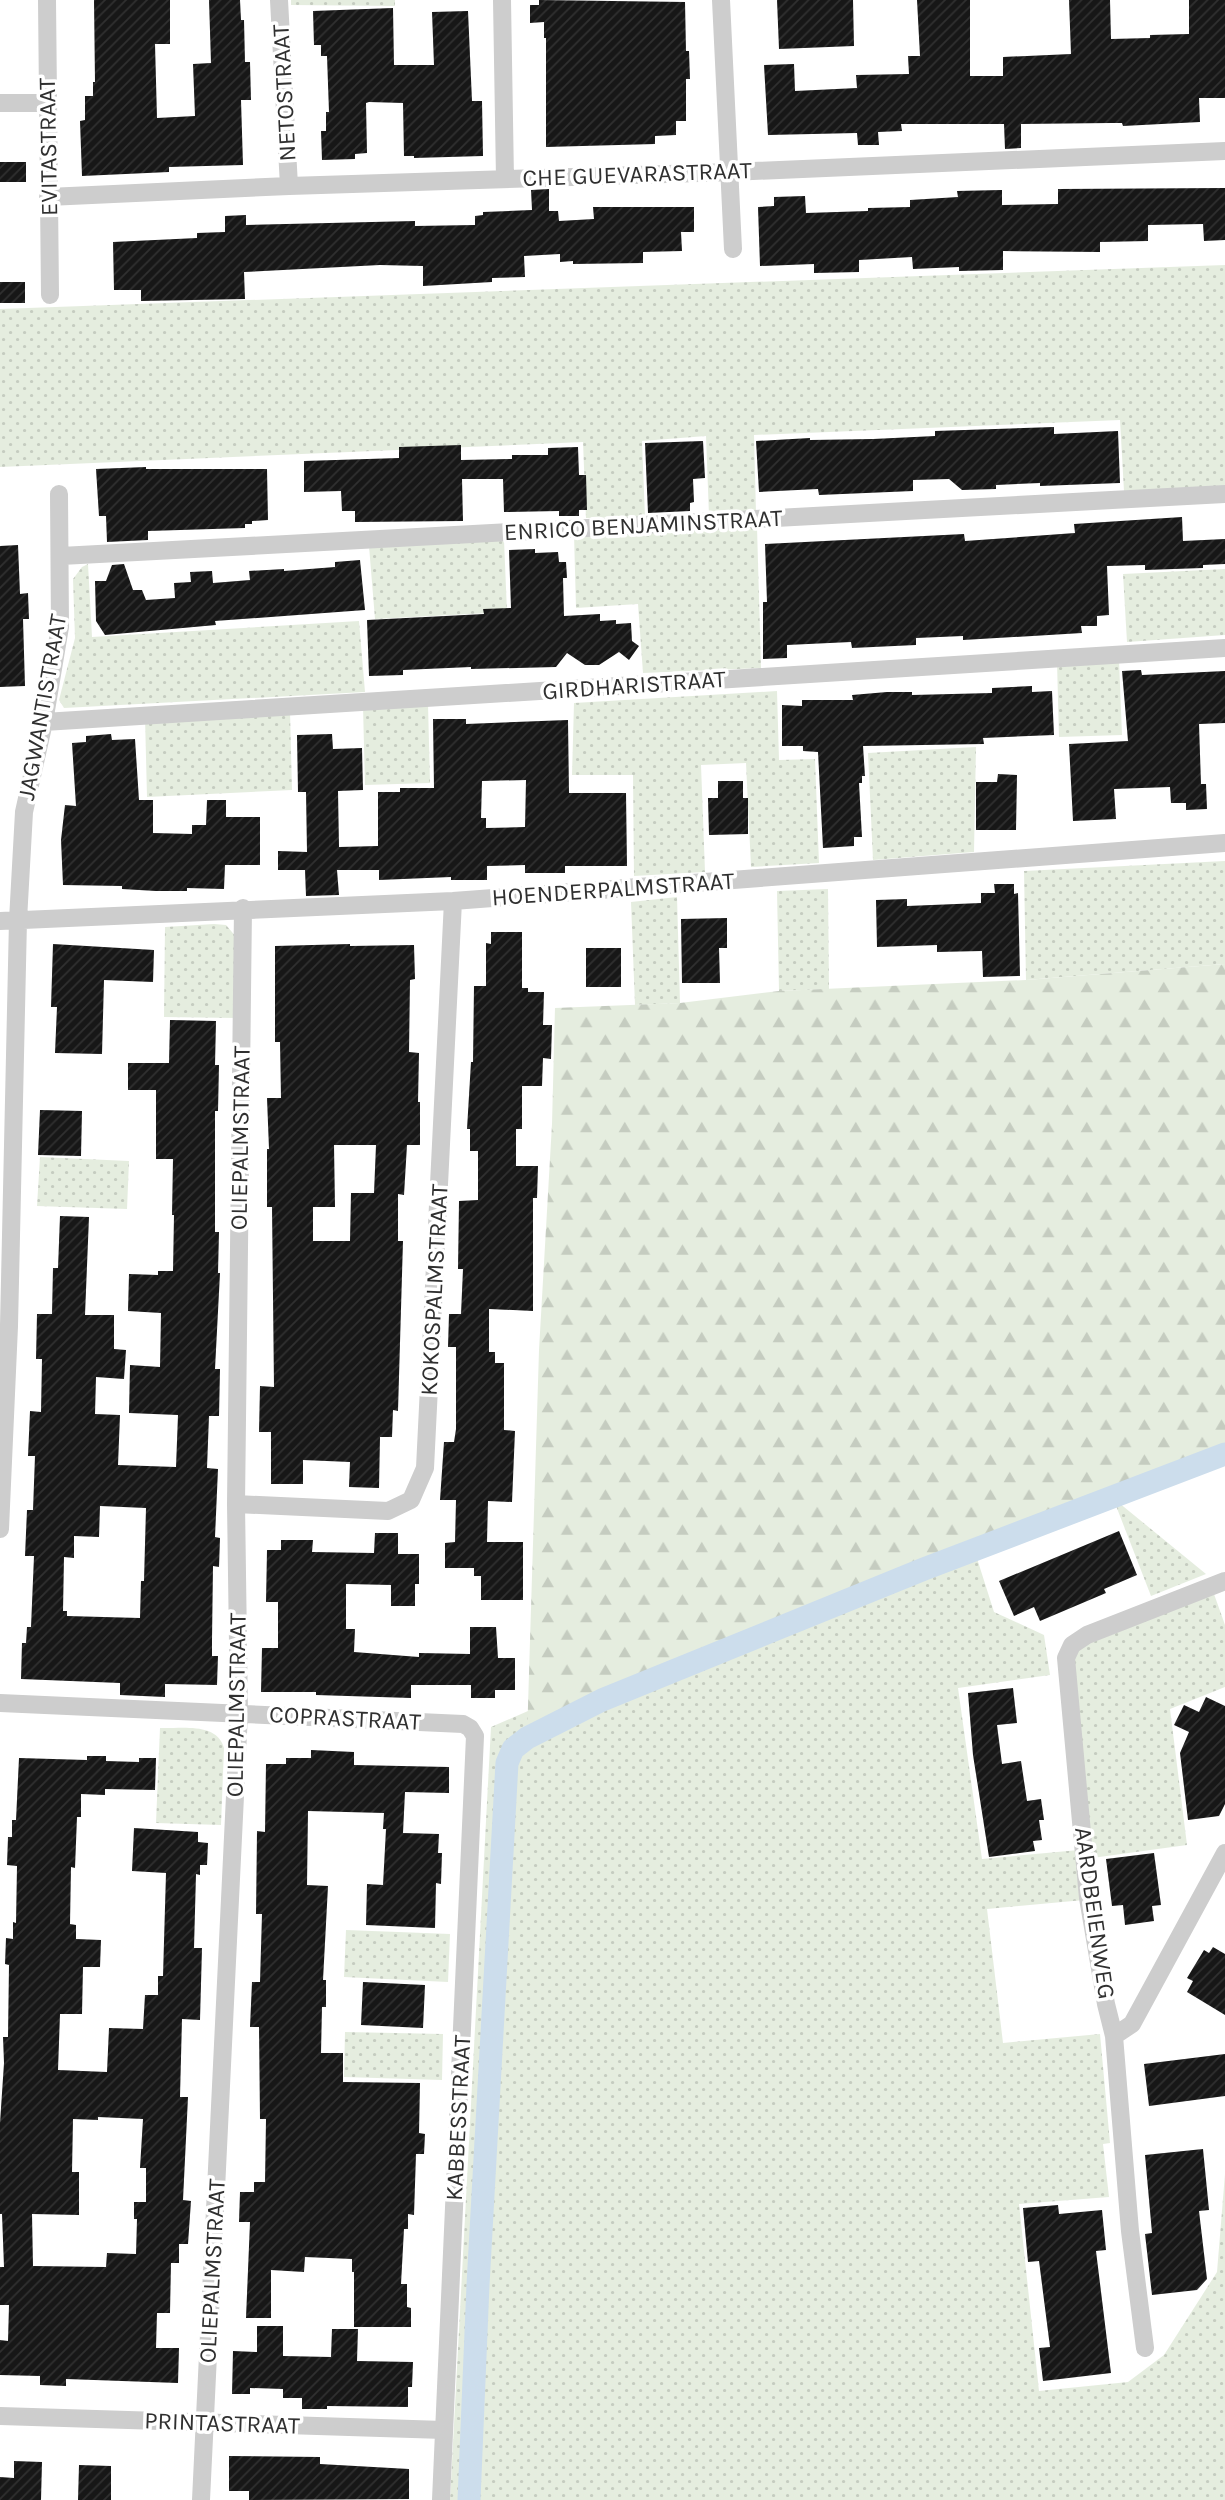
<svg xmlns="http://www.w3.org/2000/svg" width="1225" height="2500" viewBox="0 0 1225 2500" font-family="Karla,sans-serif">
<style>
.grass{fill:url(#grass-dots)}
.forest{fill:url(#forest-firs)}
.lines{fill:none;stroke-linecap:round;stroke-linejoin:round}
.canal{stroke:#ccddec;stroke-width:23}
.building{fill:url(#building-hatch);fill-rule:evenodd}
.minor{stroke:#cdcdcd;stroke-width:18}
.labels{text-anchor:middle;stroke-width:7;stroke-linejoin:round;paint-order:stroke}
.street-label{font-size:24px;fill:#303030;stroke:#fff}
</style>
<defs>
<pattern id="grass-dots" width="8" height="8" patternUnits="userSpaceOnUse" patternTransform="scale(1.75)"><rect width="8" height="8" fill="#e5eddf"/><path d="M2 2h.1M6 6h.1" fill="none" stroke="#c5ccc0" stroke-width="1.8" stroke-linecap="round"/></pattern>
<pattern id="forest-firs" width="22" height="20" patternUnits="userSpaceOnUse" patternTransform="scale(1.75)"><rect width="22" height="20" fill="#e5eddf"/><path d="M5 1l3.5 6h-7zM16 11l3.5 6h-7z" fill="#c5ccc0"/></pattern>
<pattern id="building-hatch" width="6" height="6" patternUnits="userSpaceOnUse" patternTransform="scale(1.75)"><rect width="6" height="6" fill="#171717"/><path d="M-1 1l2-2M0 6l6-6M5 7l2-2" fill="none" stroke="#303030"/></pattern>
</defs>
<rect width="100%" height="100%" fill="#fff"/>
<!-- grass -->
<path class="grass" d="M291 0H395V6L291 5Z
M1225 265V486L1124 491 1120 420 754 435 756 513 709 515 706 436 642 441 645 517 586 518 583 442 0 467V309Z
M757 527 761 668 643 673 638 604 576 608 574 534Z
M504 540 507 612 375 619 369 546Z
M88 564 92 637 359 621 365 692 64 708 59 700 75 638 73 579 82 567Z
M1225 569V635L1127 642 1123 574Z
M1119 660 1122 735 1059 737 1057 662Z
M777 691 779 760 815 759 819 863 751 867 746 763 701 765 705 872 634 876 633 775H572L574 703Z
M428 704 430 783 365 785 363 706Z
M290 711 292 790 147 797 145 717Z
M976 747 974 852 873 860 868 753Z
M1225 861V964L1026 980 1024 871Z
M828 889 829 989 779 991 777 891Z
M677 897 680 1003 635 1005 631 902Z
M214 924 226 925 237 938 236 1018 164 1017 165 927Z
M40 1157 129 1161 127 1209 37 1206Z
M1113 1498 1206 1574 1151 1596Z
M974 1549 994 1612 1044 1635 1050 1675 958 1688 982 1859 1079 1850 1084 1900 987 1909 1003 2043 1100 2034 1110 2143 1103 2144 1109 2197 1019 2204 1039 2391 1128 2382 1164 2355 1217 2272 1225 2174V2500H450L491 1727 528 1711V1738L602 1700Z
M1214 1594 1225 1625V1687L1170 1709 1187 1845 1092 1858 1072 1681 1075 1652 1080 1647Z
M160 1728C181 1729 217 1722 224 1748L221 1825 156 1823Z
M346 1930 450 1934 448 1982 344 1977Z
M345 2032 443 2034 442 2080 344 2077Z"/>
<!-- forest -->
<path class="forest" d="M1225 964V1453L924 1569 602 1700 527 1738 539 1350 552 1124 555 1008 680 1003 779 991 1026 980Z"/>
<g class="lines">
<!-- canal -->
<path class="canal" d="M469 2500 478 2285 507 1763 513 1749 527 1738 602 1700 924 1569 1225 1454"/>
</g>
<!-- building -->
<path class="building" d="M94 0H170V44H155L157 118 195 116 193 64 211 63 209 0H240L241 20H244L245 62H250L251 100H241L243 165 169 167V172L82 176 80 121 85 120V96H93V82H95Z
M539 0 685 2 686 51H689L690 79H686V121H676V135L655 136V144L546 147V38H544V22L530 23V5H539Z
M777 0H853L854 46 779 49Z
M917 0H970V76H1003V57L1071 54 1069 0H1110L1111 39 1150 38V35L1189 34V0H1225V98H1199L1200 122 1123 126 1122 123H1111L1021 124V148L1005 149 1004 124H901L902 131 878 132 879 145H858L857 133 768 135 764 65 794 64 795 91 857 88 856 75 909 74 908 56H920Z
M393 8 394 65H434L432 12 468 11 472 101H482L483 156 414 158V156H404L403 103 369 102 366 103 367 153 355 154V159L322 160 321 131H326V112H329L327 56H321V45H314L313 11Z
M0 162H26V182H0Z
M1225 188V240L1204 241 1203 224 1148 225V241L1100 242V252L1003 251V270L959 271V267L913 269 912 257 859 260V272L814 273V264L760 266 758 207 774 206V197L805 196 806 213 868 211V208L910 207V200L958 197 957 191 1002 190V205L1058 204V189Z
M549 189V211H558L559 221 594 219 593 207H694V232H681L682 251 643 252V263L573 264V261L560 262V254L524 256 525 277 492 278V282L423 286V266L380 265 244 272 245 299 141 301V290H114L113 242 197 238V233L225 232V216L246 215V225L415 221V226L475 225V216L483 215V212L532 210 531 190Z
M0 282H25V303H0Z
M1054 427V434L1118 431 1120 483 1040 486V483L996 485V489L962 490 949 479 913 480V491L819 495 818 489 759 492 756 441 810 438V440L873 439 935 436V431Z
M703 441 705 478 693 479 694 502 690 503V511L648 513 645 443Z
M461 445V460L512 459V455H548V448L578 447 579 475H586L587 510H579V516H559V511L504 512 503 479H462L463 521 355 522V511H342L341 491 304 492V461L399 458V447Z
M146 467V469H267L268 520 252 521V524H245V528L148 531V540L107 542 106 516H99L96 469Z
M1182 517 1183 541 1225 539V564L1203 565V568L1145 570V565L1107 566 1109 615 1097 616V626H1081L1082 633 963 640V636L916 638V645L852 648 851 642 787 645V658L763 659V602H767L765 544 964 534 965 541 1075 533 1074 524Z
M18 545 20 594 28 593 29 619H23L25 686 0 687V546Z
M535 549V553L558 552 559 562H566L567 578H563L564 616 600 614V621L616 620V624L631 623 632 641 639 646 629 660 619 652 599 665H585L567 653 556 667 471 669V667L403 670V675L369 676 367 620 484 614 483 609 511 608 509 550Z
M360 560 365 610 215 621 216 625 105 635 96 621 95 581H106L112 565 124 564 133 590H142L146 600 175 598 174 583 191 582 190 572 212 571 213 583 250 580 249 571 284 569V571L335 567V562Z
M1141 670 1142 675 1225 671V723L1199 724 1201 784H1206L1207 809 1186 810V803H1171L1170 787 1114 789 1116 819 1073 821 1069 744 1128 741 1122 671Z
M1032 686V692L1052 691 1054 735 983 738 984 744 863 746 865 776H862V783H859L862 837H854V846L823 848 818 752 803 751V746H782V705L802 706V700H853L852 695 887 692H912V695L992 693V688Z
M433 719H466V724L568 720 569 793H626L627 866H565V873H525V865L487 866V880H451V877L379 880V870H337L339 895 306 896 305 870H278V851L307 852 306 792H298L297 735 332 734 333 749 362 748 363 790 338 791 339 847 378 846V792H400V788H434ZM526 780 525 827 486 828V818H481L482 781Z
M111 734 112 740 135 739 139 800H153V833L192 834V825H206L207 800H226V817H260V865H225L224 889 187 888V891H156L122 889V886L63 885 61 840 65 805 76 806 72 743 86 742V736Z
M998 774 1017 775 1016 830H976V782H997Z
M718 781H743V798H748V834L709 835 708 798H718Z
M994 884H1014V894L1018 893 1020 976 983 977 982 951 937 952V945L877 947 876 900 907 899V906L981 903V893H995Z
M727 918V948H719L720 983H682L681 919Z
M491 932H522V988H528V992H544L543 1025H552L551 1059 543 1058 542 1086H522V1129H516V1166H538L537 1198H533V1311L489 1309V1352H495V1363H504V1430L515 1431 512 1502 488 1501 487 1542H523V1600H481V1576H474V1568H445V1543L455 1542 456 1500H440L444 1442H454L456 1429V1347H448L449 1314H461L463 1269H458L459 1201 478 1200V1151H470V1129H467L471 1062H473L474 986H486V943L491 944Z
M53 944 154 950 153 982 104 980 102 1054 55 1053 57 1007H51Z
M350 944V946L414 945 415 979 410 980 409 1052 419 1053 418 1102H420V1145H407L404 1195 398 1194V1241H403L398 1411 393 1410 392 1437H380L379 1488 349 1487 350 1462 303 1460V1484H271V1432H259L260 1386 274 1387 272 1207H267V1149H269L267 1098H281L280 1042H275V946ZM334 1145H376L374 1193H351L350 1241H313V1207H335Z
M586 948H621V987H586Z
M170 1020 216 1021 215 1065H219L218 1111H215V1232H219L218 1273H220L215 1369H220L219 1416H209L207 1468 218 1469 215 1537 220 1538 219 1567 213 1566 212 1640V1656H218L217 1685 165 1684V1697L120 1695V1683L21 1679 22 1643H26L27 1627H31L34 1556H25L27 1510H33L35 1456H28L30 1411 41 1412 42 1359H36L37 1314H52L53 1268H58L60 1216 89 1217 85 1315H114V1349L126 1350 124 1379 96 1377 95 1414 120 1415 118 1465 176 1467 178 1415 129 1413 130 1365 160 1367 161 1313 128 1311 129 1274 158 1275V1271H173L174 1215H172L173 1159H156V1090H128V1063H169ZM100 1506 146 1508 144 1581H141L140 1618 67 1616V1611H63L64 1557 74 1558V1536L99 1537Z
M40 1110 82 1111 81 1156 38 1155Z
M1119 1531 1137 1575 1104 1589 1106 1593 1040 1621 1034 1607 1014 1616 999 1581Z
M375 1533H398V1554H419V1584H415V1606H391V1585L346 1584V1629H355L354 1652 419 1657V1653L470 1654V1627H496L498 1658H515V1690H495V1698H471V1685H411V1698L316 1695V1692H261L262 1648H278V1602H266L267 1550H281V1540H313L312 1552 374 1553Z
M1013 1688 1017 1723 997 1725 1002 1764 1021 1761 1027 1801 1041 1799 1044 1820H1039L1042 1840 1033 1841 1035 1851 989 1857 973 1755 968 1693Z
M1206 1697 1225 1706V1804L1219 1816 1188 1820 1180 1753 1189 1732 1174 1725 1184 1705 1199 1712Z
M311 1750 354 1752V1765L449 1767V1793L405 1792 403 1833 439 1834 438 1853H442L441 1884 436 1883 435 1928 366 1925 367 1884 383 1885 386 1829H383L384 1813 308 1811 307 1885 328 1886 323 1980H326V2007H322L321 2053H343V2082L420 2083 419 2133 425 2134 424 2154H416L414 2215 408 2214V2229H404L401 2284H407V2307L411 2308V2327H354V2272H352V2259L305 2257 304 2272 271 2270V2318H246L250 2222H239L240 2192H254V2182H265L266 2119H260L259 2027H250L252 1982H260L262 1914H256L257 1831 265 1832 266 1764H286V1758H311Z
M87 1756H106V1761L139 1762V1758H156L155 1790 105 1789V1795L81 1794V1817H77L75 1868 71 1867 70 1924 76 1925V1939L101 1940 100 1967H83L82 2014H60L58 2070 107 2072 109 2028 143 2029 145 1995H158V1976H163L166 1873 132 1871 134 1828 198 1832V1842L208 1843 207 1865H200V1875L196 1874 194 1948H202L200 2020 182 2019 180 2097H188L183 2200 191 2201 188 2244H179V2263H171L170 2313H157L156 2348H179L178 2383 66 2379V2386L40 2385V2376L0 2375V2340L8 2341 9 2305H0V2267H4L2 2214H0V2123L4 2063 3 2037H8L9 1965 5 1964 6 1938 13 1939V1922L16 1923 17 1866 7 1865 8 1837H12V1820H16L19 1758 87 1760ZM98 2117 143 2119 140 2168H146V2202H134V2219H137L136 2254 107 2253 106 2267 33 2266 32 2214 79 2215V2172H72L73 2119 98 2120Z
M1154 1853 1161 1905 1152 1906 1154 1921 1125 1925 1123 1905 1112 1906 1106 1859Z
M1213 1947 1225 1954V2015L1187 1992 1193 1981 1187 1978 1204 1950 1209 1953Z
M363 1982 425 1985 423 2028 361 2025Z
M1225 2054V2096L1149 2106 1144 2064Z
M1203 2149 1209 2210 1199 2211 1207 2279 1197 2290 1152 2295 1145 2234 1152 2233 1145 2155Z
M1058 2205 1059 2214 1102 2210 1106 2250 1096 2251 1111 2373 1043 2381 1039 2348 1050 2347 1039 2261 1028 2262 1023 2208Z
M257 2326H283V2356L331 2357 332 2329H358L357 2361 413 2362 412 2387H408V2407L327 2406V2409H302V2398H283V2389L250 2388V2394H232L233 2351 257 2352Z
M229 2456 320 2457V2464L409 2469V2499L249 2500V2491H229Z
M14 2461 42 2462 41 2500H0V2477L14 2478Z
M79 2465 111 2466V2500H78Z"/>
<g class="lines">
<!-- minor -->
<path class="minor" d="M47 0 50 295
M279 0 289 186
M502 0 505 179
M721 0 733 249
M0 103H47
M48 197 289 186 731 172 1225 151
M61 556 1225 494
M44 722 1225 648
M0 921 453 901 1225 843
M236 1504 388 1511 411 1500 425 1468 453 901
M0 1529 9 1326 18 920 24 812 44 722 60 627 59 494
M0 1703 463 1724 470 1728 475 1736 441 2500
M1114 2036 1132 2024 1225 1853
M1145 2348 1130 2231 1114 2036 1106 2004 1088 1898 1066 1658 1072 1645 1087 1635 1225 1581
M0 2416 444 2430
M201 2500 239 1713 236 1504 243 908"/>
</g>
<g class="labels">
<!-- street labels -->
<g class="street-label">
<text transform="translate(284 93) rotate(-93)" y="8">NETOSTRAAT</text>
<text transform="translate(48 147) rotate(-91)" y="8">EVITASTRAAT</text>
<text transform="translate(637 174) rotate(-2)" y="8">CHE GUEVARASTRAAT</text>
<text transform="translate(643 525) rotate(-3)" y="8">ENRICO BENJAMINSTRAAT</text>
<text transform="translate(634 685) rotate(-4)" y="8">GIRDHARISTRAAT</text>
<text transform="translate(42 707) rotate(-80)" y="8">JAGWANTISTRAAT</text>
<text transform="translate(613 889) rotate(-4)" y="8">HOENDERPALMSTRAAT</text>
<text transform="translate(240 1138) rotate(-89)" y="8">OLIEPALMSTRAAT</text>
<text transform="translate(434 1290) rotate(-87)" y="8">KOKOSPALMSTRAAT</text>
<text transform="translate(236 1705) rotate(-89)" y="8">OLIEPALMSTRAAT</text>
<text transform="translate(345 1718) rotate(3)" y="8">COPRASTRAAT</text>
<text transform="translate(1095 1913) rotate(82)" y="8">AARDBEIENWEG</text>
<text transform="translate(458 2118) rotate(-87)" y="8">KABBESSTRAAT</text>
<text transform="translate(212 2271) rotate(-87)" y="8">OLIEPALMSTRAAT</text>
<text transform="translate(222 2423) rotate(2)" y="8">PRINTASTRAAT</text>
</g>
</g>
</svg>
